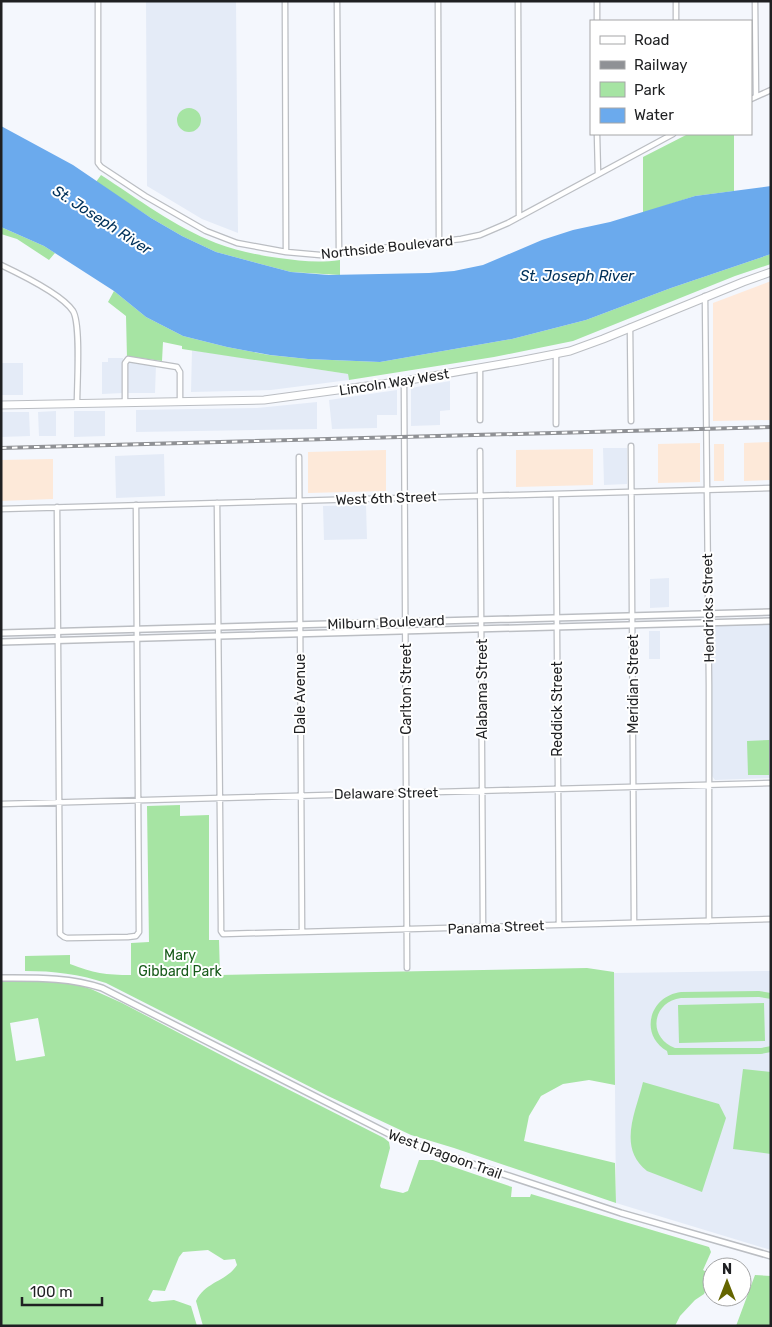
<svg xmlns="http://www.w3.org/2000/svg" width="772" height="1327" viewBox="0 0 772 1327" font-family="Rubik,sans-serif">
<style>
.built{fill:#e4ebf7}
.industrial{fill:#fde9d9}
.medical{fill:#fee9da}
.green{fill:#a6e4a3;fill-rule:evenodd}
.water{fill:#6baaed}
.lines{fill:none;stroke-linecap:round;stroke-linejoin:round}
.minor-casing{stroke:#bbbec3;stroke-width:7}
.tertiary-casing{stroke:#bbbec3;stroke-width:8}
.primary-casing{stroke:#bbbec3;stroke-width:9}
.minor{stroke:#fff;stroke-width:4.5}
.tertiary{stroke:#fff;stroke-width:5}
.primary{stroke:#fff;stroke-width:7}
.rail-casing{stroke:#8f9195;stroke-width:4}
.rail{stroke:#fff;stroke-width:2;stroke-dasharray:5.5;stroke-linecap:butt}
.labels{text-anchor:middle;stroke-width:4;stroke-linejoin:round;paint-order:stroke}
.street-label{font-size:14px;fill:#1f2022;stroke:#fff}
.park-label{font-size:14px;fill:#185b1a;stroke:#fff}
.water-label{font-size:15px;font-style:italic;fill:#00315a;stroke:#fff}
</style>
<rect width="100%" height="100%" fill="#f4f7fd"/>
<!-- built -->
<path class="built" d="M146 1H236L238 233 202 219 147 186Z
M192 350 348 374 349 380 271 390 191 392Z
M108 358H123V393L102 394V362H108Z
M129 361 156 365 155 393H127V363Z
M1 363H23V395H1Z
M450 381V410L440 411V425L411 426V388Z
M397 390V415H377V428L332 429 329 400Z
M317 402V429L136 432V410L257 408Z
M56 411V436H39L38 412Z
M74 411H105V436L74 437Z
M1 412H29L30 436 1 437Z
M603 448H627V484L604 485Z
M164 454 165 496 116 498 115 456Z
M366 505 367 539 324 540 323 506Z
M669 578V607L650 608V579Z
M771 623V778L715 780 712 776 711 628 715 625Z
M649 631H660V659H649Z
M771 971V1250L616 1203 614 973Z"/>
<!-- industrial -->
<path class="industrial" d="M771 442V480L744 481V443Z
M700 443V482L658 483V444Z
M714 444H724V481H714Z
M593 449V485L516 487V450Z
M386 450V491L308 493V452Z
M53 459V499L1 501V460Z"/>
<!-- medical -->
<path class="medical" d="M771 281V420L713 421V303Z"/>
<!-- green -->
<path class="green" d="M177 120a12 12 0 1 1 24 0a12 12 0 1 1-24 0Z
M688 134H734V191L695 196 643 213V157Z
M101 175C138 199 175 227 216 243 237 251 257 255 279 258 300 261 318 263 340 260V275L291 272 216 252 182 236 151 218 96 182Z
M1 227 44 246 55 253 49 260 17 239 1 234Z
M771 254V264L735 276 573 341 494 357 349 380 348 374 182 349V346L163 342 162 361 132 357 127 358 126 316 108 302 114 291 146 317 183 336 227 347 269 355 308 359 380 362 512 339 586 320 671 288Z
M769 740V775H748L747 741Z
M180 805V816L209 815V940H219L220 975 587 968 614 972 615 1085 589 1080 563 1084 541 1096 529 1116 524 1141 615 1163 616 1203 454 1148 411 1135 328 1096 106 983C79 974 54 971 25 971V956L70 955V964C93 973 106 975 131 975V943L149 942 147 806Z
M51 981 68 982 91 989 122 1003 240 1065 384 1138 389 1142 390 1148 380 1186 381 1188 403 1193 408 1191 419 1160H433L512 1187 511 1197H530L531 1194 709 1247 711 1252 703 1270 710 1274 711 1278 704 1294 695 1300 680 1316 675 1326H203L196 1301C206 1281 226 1282 237 1265L235 1259 224 1260 208 1250 183 1252 179 1257 165 1291 153 1290 148 1300 152 1302 174 1300 191 1306 197 1326H1V982ZM38 1018 45 1056 16 1061 10 1023Z
M759 991 771 993V999L759 997 681 998C652 1002 647 1037 675 1048H761L771 1046V1052L761 1054 668 1055 667 1051C639 1035 649 996 681 992Z
M764 1003 765 1041 679 1043 678 1005Z
M743 1069 771 1072V1154L733 1149Z
M643 1082 719 1104 726 1118 702 1192 647 1171C617 1147 636 1112 643 1082Z
M755 1275 771 1276V1326H736Z"/>
<!-- water -->
<path class="water" d="M1 126 73 165 151 218 182 236 216 252 291 272 329 275 429 273 454 271 483 265 542 240 573 230 610 222 695 196 771 186V254L671 288 586 320 512 339 380 362 308 359 270 355 227 347 183 336 146 317 114 291 44 246 1 227Z"/>
<g class="lines">
<defs>
<path id="minor" d="M98 1V163L101 167 145 196 206 231 237 243 286 252 320 255 461 239 480 235 508 223 673 134
M285 1 286 252
M337 1 339 252
M438 1 439 241
M518 1 519 217
M597 1V21
M676 1V21
M755 1 756 96
M751 99 771 90
M597 134 598 174
M1 265C20 274 62 294 73 311 81 324 77 384 77 403
M705 296 709 685V921
M630 327 631 421
M556 354V424
M480 368V420
M404 381 407 968
M125 403V363L128 359 177 367 180 372V402
M631 446 634 923
M480 451 483 927
M299 457 302 932
M556 494 559 925
M217 503 221 923V931L223 934 771 919
M57 507 60 934 64 937 67 938 128 937 136 936 139 932 136 505
M1 509 771 488
M1 804 771 783"/>
<path id="tertiary" d="M1 633 771 612
M1 642 771 621
M1 978C36 978 69 977 102 988L393 1136 412 1144 621 1213 771 1256"/>
<path id="primary" d="M1 405 264 400 404 381 519 361 570 351 603 339 743 282 771 272"/>
</defs>
<!-- minor casing -->
<use href="#minor" class="minor-casing"/>
<!-- tertiary casing -->
<use href="#tertiary" class="tertiary-casing"/>
<!-- primary casing -->
<use href="#primary" class="primary-casing"/>
<!-- minor -->
<use href="#minor" class="minor"/>
<!-- tertiary -->
<use href="#tertiary" class="tertiary"/>
<!-- primary -->
<use href="#primary" class="primary"/>
<defs>
<path id="rail" d="M1 448 771 427"/>
</defs>
<!-- rail casing -->
<use href="#rail" class="rail-casing"/>
<!-- rail -->
<use href="#rail" class="rail"/>
</g>
<g class="labels">
<!-- street labels -->
<g class="street-label">
<text transform="translate(387 247) rotate(-6)" y="5">Northside Boulevard</text>
<text transform="translate(394 382) rotate(-9)" y="5">Lincoln Way West</text>
<text transform="translate(386 498) rotate(-2)" y="5">West 6th Street</text>
<text transform="translate(708 608) rotate(-91)" y="5">Hendricks Street</text>
<text transform="translate(386 622) rotate(-2)" y="5">Milburn Boulevard</text>
<text transform="translate(633 684) rotate(-90)" y="5">Meridian Street</text>
<text transform="translate(406 689) rotate(-90)" y="5">Carlton Street</text>
<text transform="translate(482 689) rotate(-90)" y="5">Alabama Street</text>
<text transform="translate(300 694) rotate(-90)" y="5">Dale Avenue</text>
<text transform="translate(557 709) rotate(-90)" y="5">Reddick Street</text>
<text transform="translate(386 793) rotate(-1)" y="5">Delaware Street</text>
<text transform="translate(496 927) rotate(-2)" y="5">Panama Street</text>
<text transform="translate(445 1154) rotate(20)" y="5">West Dragoon Trail</text>
</g>
<!-- park labels -->
<g class="park-label">
<text x="180" y="960">Mary<tspan x="180" dy="16">Gibbard Park</tspan></text>
</g>
<!-- water labels -->
<g class="water-label">
<text transform="translate(102 220) rotate(33)" y="5">St. Joseph River</text>
<text x="577" y="281">St. Joseph River</text>
</g>
</g>
<!-- border -->
<rect width="772" height="1327" fill="none" stroke="#1f2022" stroke-width="5"/>
<!-- legend -->
<rect x="590" y="20" width="162" height="115" fill="#ffffff" stroke="#a5a6a7"/>
<rect x="600" y="36" width="25" height="8" fill="#ffffff" stroke="#a5a6a7"/>
<text x="634" y="45" font-size="15" fill="#1f2022">Road</text>
<rect x="600" y="61" width="25" height="8" fill="#8f9195" stroke="#a5a6a7"/>
<text x="634" y="70" font-size="15" fill="#1f2022">Railway</text>
<rect x="600" y="82" width="25" height="15" fill="#a6e4a3" stroke="#a5a6a7"/>
<text x="634" y="95" font-size="15" fill="#1f2022">Park</text>
<rect x="600" y="108" width="25" height="15" fill="#6baaed" stroke="#a5a6a7"/>
<text x="634" y="120" font-size="15" fill="#1f2022">Water</text>
<!-- north arrow -->
<g transform="translate(727 1282)"><circle r="24" fill="#ffffff" stroke="#a5a6a7"/>
<path d="M0-4L9 19L0 12L-9 19Z" fill="#646500"/>
<text y="-8" font-size="14" font-weight="bold" text-anchor="middle" fill="#1f2022">N</text>
</g>
<!-- scale -->
<path d="M22 1297v8h80v-8" fill="none" stroke="#1f2022" stroke-width="2.5"/>
<text x="30" y="1297" font-size="15" fill="#1f2022" stroke="#ffffff" stroke-width="4" paint-order="stroke">100 m</text>
</svg>
